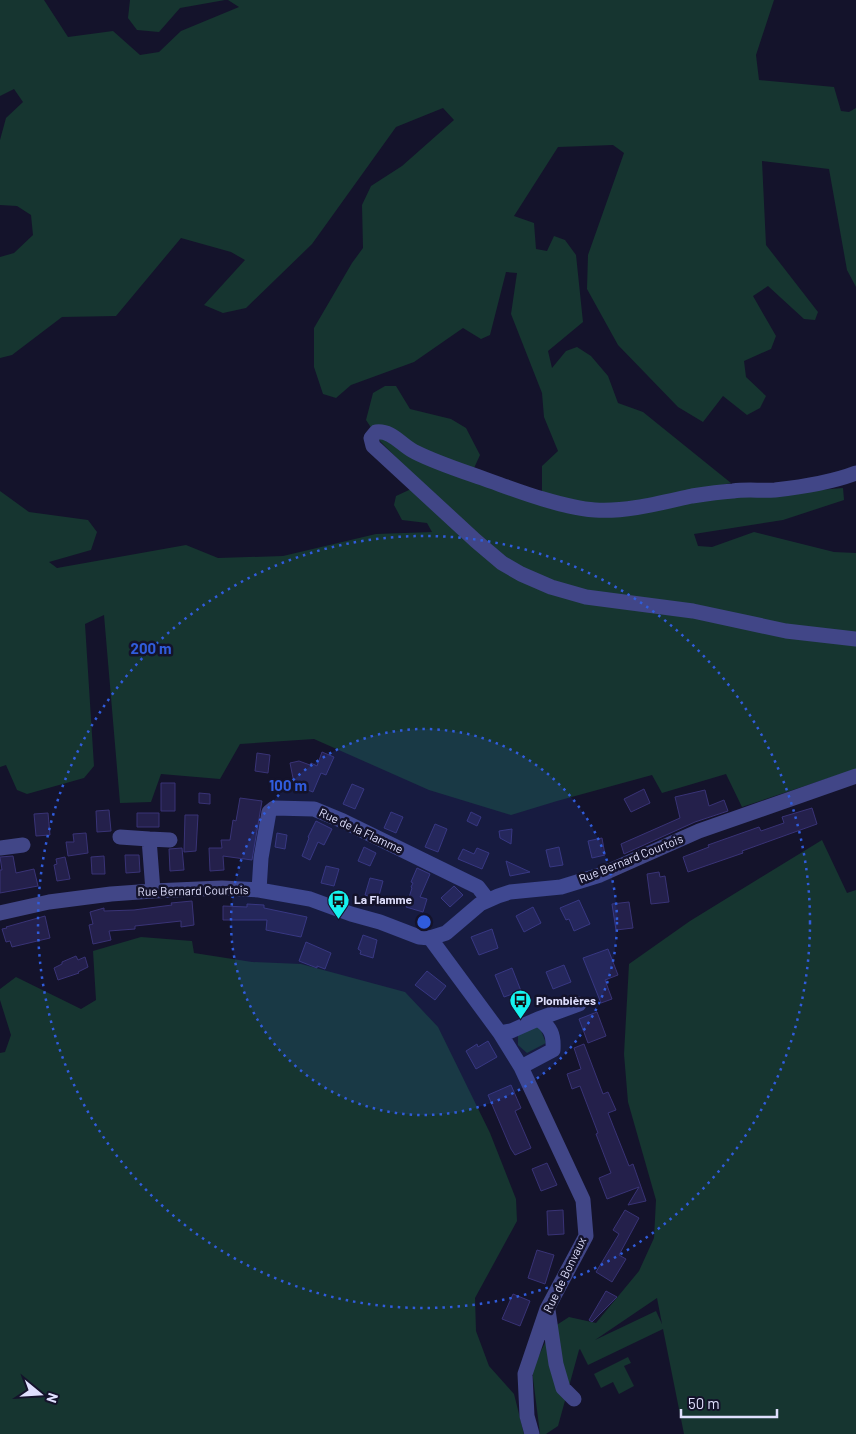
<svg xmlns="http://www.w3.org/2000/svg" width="856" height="1434" viewBox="0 0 856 1434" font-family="Barlow,sans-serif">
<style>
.green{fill:#163530;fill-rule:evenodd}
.building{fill:#24204b;stroke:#393376}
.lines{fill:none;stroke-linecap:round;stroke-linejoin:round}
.minor{stroke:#414687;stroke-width:15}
.ring{fill:none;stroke:#305cdc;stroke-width:2.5;stroke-dasharray:2.5 5}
.labels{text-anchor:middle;stroke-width:5;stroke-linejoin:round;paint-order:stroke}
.street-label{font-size:12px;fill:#dfdffd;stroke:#14132b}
.poi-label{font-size:12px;font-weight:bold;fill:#dfdffd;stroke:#14132b;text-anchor:start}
.centre{fill:#305cdc;stroke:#14132b;stroke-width:2.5}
.ring-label{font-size:15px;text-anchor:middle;font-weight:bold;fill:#305cdc;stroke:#14132b;stroke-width:5;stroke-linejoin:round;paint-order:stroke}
</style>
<rect width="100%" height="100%" fill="#14132b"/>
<!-- green -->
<path class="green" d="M0 0H44L68 37 113 31 140 55 159 52 181 31 239 7 228 0H774L756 55 759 80 834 87 841 111 849 112 856 108V287L847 270 829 169 762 161 766 245 818 312 815 320 804 319 768 286 753 296 776 336 771 349 744 361 746 377 766 396 760 408 747 415 723 396 703 422 678 407 618 345 587 289 588 255 624 153 613 145 558 147 514 216 534 223 536 249 547 251 554 236 565 240 576 255 583 322 548 351 552 368 566 351 577 347 591 356 608 376 618 403 643 412 731 483 636 503 589 504 542 492V466L558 451 544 417 542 393 511 314 517 273 506 272 490 335 481 339 463 328 414 362 351 385 336 398 323 394 314 367V328L352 263 363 248 362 205 371 186 402 166 454 120 443 108 396 127 312 244 246 308 223 313 204 305 245 260 231 252 181 238 116 316 62 317 12 355 0 358V257L14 253 33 235 31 215 17 206 0 205V140L6 118 23 102 14 89 0 96Z
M130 0H225L180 8 159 32 137 30 128 18Z
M385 386H396L410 409 451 419 466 428 480 455 469 479 597 516 723 498 843 488 844 500 783 520 694 534 698 546 712 547 754 532 834 552 856 553V769L742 807 726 774 662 793 652 775 557 801 511 815 429 790 314 739 240 744 220 779 161 774 151 802 120 803 104 615 85 624 94 766 84 778 27 794 17 790 6 765 0 767V491L29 512 88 520 97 532 91 550 49 562 57 568 186 545 218 558 283 556 376 534 432 532 427 523 402 520 394 505 396 496 422 484 380 441 366 420 373 393Z
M822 840 847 893 856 890V1434H684L663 1329 588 1365 580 1349 579 1350 558 1426 546 1434H540L532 1370 552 1328 569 1317 596 1323 639 1271 654 1238 656 1200 628 1102 624 1054 629 964 690 921ZM657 1298 662 1324 656 1311 595 1340Z
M141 937 192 941 194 953 252 962 301 964 405 992 438 1027 490 1133 516 1199 517 1221 475 1298 476 1331 489 1366 514 1394 524 1434H0V1053L5 1052 11 1035 0 1000V989L16 977 81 1009 96 1000 93 951Z
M536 1025 540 1028 546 1043 527 1053 518 1045V1033Z
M628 1357 631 1363 624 1366 634 1386 619 1394 613 1382 601 1388 594 1374Z"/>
<!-- building -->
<path class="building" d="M322 752 334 757 326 775 321 773 313 792 305 789 304 791 295 788 290 763 299 761 310 765 311 763 317 766Z
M257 753 270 755 268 773 255 771Z
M161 783H175V811H161Z
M352 784 364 789 355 809 343 804Z
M644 789 650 803 631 812 624 799Z
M705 790 709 806 724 800 728 811 695 822 624 854 621 844 680 818 675 797Z
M199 793 210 794V804L199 803Z
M240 798 262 801 252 860 223 856 224 870 210 871 209 848H222L221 840H230L233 820 236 821Z
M812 808 817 824 742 851 743 853 688 872 683 857 709 847 708 845 759 827 761 831 784 823 782 817Z
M109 810 111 831 97 832 96 811Z
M391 812 403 817 396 833 384 828Z
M471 812 481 817 477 826 467 821Z
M48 813 50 835 36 836 34 814Z
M137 813H159V827H137Z
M185 815H198L196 851 184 852Z
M316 821 332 829 324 845 318 842 310 860 302 856 309 838 308 837Z
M435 824 447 829 438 852 425 847Z
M512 829 511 844 500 838 499 831Z
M86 833 88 853 68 856 66 842H74L73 834Z
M277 833 287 835 285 849 275 847Z
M602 838 605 855 592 858 588 841Z
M364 847 376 853 370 866 358 861Z
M559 847 563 865 550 867 546 850Z
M182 848 184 870 170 871 169 849Z
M477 848 489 853 482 869 458 859 463 849 474 854Z
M125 855H139L140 872 126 873Z
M13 856 16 873 34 869 38 886 0 893V870H2L0 857Z
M104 856 105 874H92L91 857Z
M65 857 70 879 57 881 54 865 57 864 56 859Z
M506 861 530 872 510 876Z
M326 866 339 869 334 886 321 883Z
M417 868 430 874 420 897 427 899 423 912 406 907 412 888 411 887 413 883 411 882Z
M659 872 660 877 665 876 669 902 651 904 647 874Z
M370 878 383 881 378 899 365 895Z
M454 886 463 895 450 907 441 898Z
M579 900 590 924 574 931 569 919 566 920 560 908Z
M192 901 194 925 181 927V921L135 926V929L109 931 111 940 93 944 89 925 93 924 90 912 104 908V911L134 910 172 905 171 903Z
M629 902 633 928 616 930 612 904Z
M247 904 264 905V908L307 917 301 937 266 930 267 920H223V906L247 907Z
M533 907 541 923 524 932 516 916Z
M45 916 50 938 12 947 10 941 6 942 2 929 7 928 6 927Z
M492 929 498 948 479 955 471 937Z
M363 935 377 940 373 958 360 954 361 951 358 949Z
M306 942 331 953 325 969 317 966V968L299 961Z
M608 949 618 975 605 980 612 999 601 1003 583 958Z
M76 956 78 960 85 957 88 967 78 972 79 973 58 980 54 968 62 964V962Z
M564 965 571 982 553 989 546 972Z
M512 968 521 991 504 997 495 975Z
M427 971 446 986 435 1000 415 985Z
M597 1012 606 1036 588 1043 579 1019Z
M488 1041 497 1057 476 1069 466 1051 477 1044 478 1047Z
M584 1044 603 1094 608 1092 616 1110 608 1113 629 1166 633 1164 646 1201 628 1205 639 1187 607 1199 599 1178 611 1173 596 1134 598 1133 580 1086 572 1089 567 1074 581 1069 574 1048Z
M511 1085 521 1108 515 1111 531 1148 515 1155 511 1149 488 1095Z
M547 1163 557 1185 541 1191 532 1169Z
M563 1210 564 1234 548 1235 547 1211Z
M625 1210 639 1218 619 1255 626 1259 612 1282 596 1272 619 1234 613 1230Z
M537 1250 554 1255 545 1284 528 1278Z
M606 1291 617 1297 592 1322 589 1320Z
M513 1294 530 1301 520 1326 502 1319Z"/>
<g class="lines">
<!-- minor -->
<path class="minor" d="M856 473C830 483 802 487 775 490 761 491 747 489 733 491 719 492 705 494 692 496 660 503 627 512 595 510 577 509 560 504 543 499 522 493 502 485 482 478 459 470 437 463 415 452 402 446 392 430 376 432L371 438 373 446 476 541 502 563 521 574 551 587 586 597 693 611 786 631 856 639
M120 837 149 839
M0 848 23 845
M259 890 261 858 269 812 274 808 314 809 343 821 478 887 488 900
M153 891 149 839 170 840
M0 913 49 902 111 894 153 891 222 888 259 890 310 899 351 914 380 922 419 937 430 938 446 933 480 904 498 896 510 892 561 887 600 875 699 831 856 776
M430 938 500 1033 521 1067 583 1200 586 1236 547 1309 525 1374 527 1416 532 1434
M538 1019 579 1004
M500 1033 511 1031 538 1019C551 1027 554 1035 553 1050L521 1067
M548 1310 556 1364 563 1388 574 1399"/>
</g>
<!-- distance rings -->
<circle cx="424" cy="922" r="193" fill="#305cdc" fill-opacity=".12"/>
<g class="ring">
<circle cx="424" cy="922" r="193"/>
<circle cx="424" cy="922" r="386"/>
</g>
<!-- icons -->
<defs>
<symbol id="bus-pin" viewBox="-11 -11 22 30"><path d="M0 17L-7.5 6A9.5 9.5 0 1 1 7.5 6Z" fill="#16f2ef" stroke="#14132b"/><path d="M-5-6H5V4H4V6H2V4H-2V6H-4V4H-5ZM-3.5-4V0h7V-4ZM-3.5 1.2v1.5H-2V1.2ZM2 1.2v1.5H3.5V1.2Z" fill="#111"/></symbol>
</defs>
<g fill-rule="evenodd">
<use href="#bus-pin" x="326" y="888" width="25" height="34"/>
<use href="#bus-pin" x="508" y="988" width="25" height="34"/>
</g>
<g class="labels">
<!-- street labels -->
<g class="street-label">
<text transform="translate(361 831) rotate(25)" y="4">Rue de la Flamme</text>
<text transform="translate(631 859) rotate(-22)" y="4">Rue Bernard Courtois</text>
<text transform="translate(193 891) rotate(-1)" y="4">Rue Bernard Courtois</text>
<text transform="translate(565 1275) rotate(-64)" y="4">Rue de Bonvaux</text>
</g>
<!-- poi labels -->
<g class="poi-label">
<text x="354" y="904">La Flamme</text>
<text x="536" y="1005">Plombières</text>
</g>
</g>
<circle cx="424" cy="922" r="8" class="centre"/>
<g class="ring-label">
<text x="151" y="654">200 m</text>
<text x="288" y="791">100 m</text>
</g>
<!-- north arrow -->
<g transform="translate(40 1394) rotate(108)" stroke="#14132b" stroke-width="4" paint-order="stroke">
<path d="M0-4L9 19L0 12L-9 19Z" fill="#dfdffd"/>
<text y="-8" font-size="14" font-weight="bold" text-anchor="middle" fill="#dfdffd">N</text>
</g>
<!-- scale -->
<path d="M681 1409v8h96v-8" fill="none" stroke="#dfdffd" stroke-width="2.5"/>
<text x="688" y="1409" font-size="15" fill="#dfdffd" stroke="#14132b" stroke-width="4" paint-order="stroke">50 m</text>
</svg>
